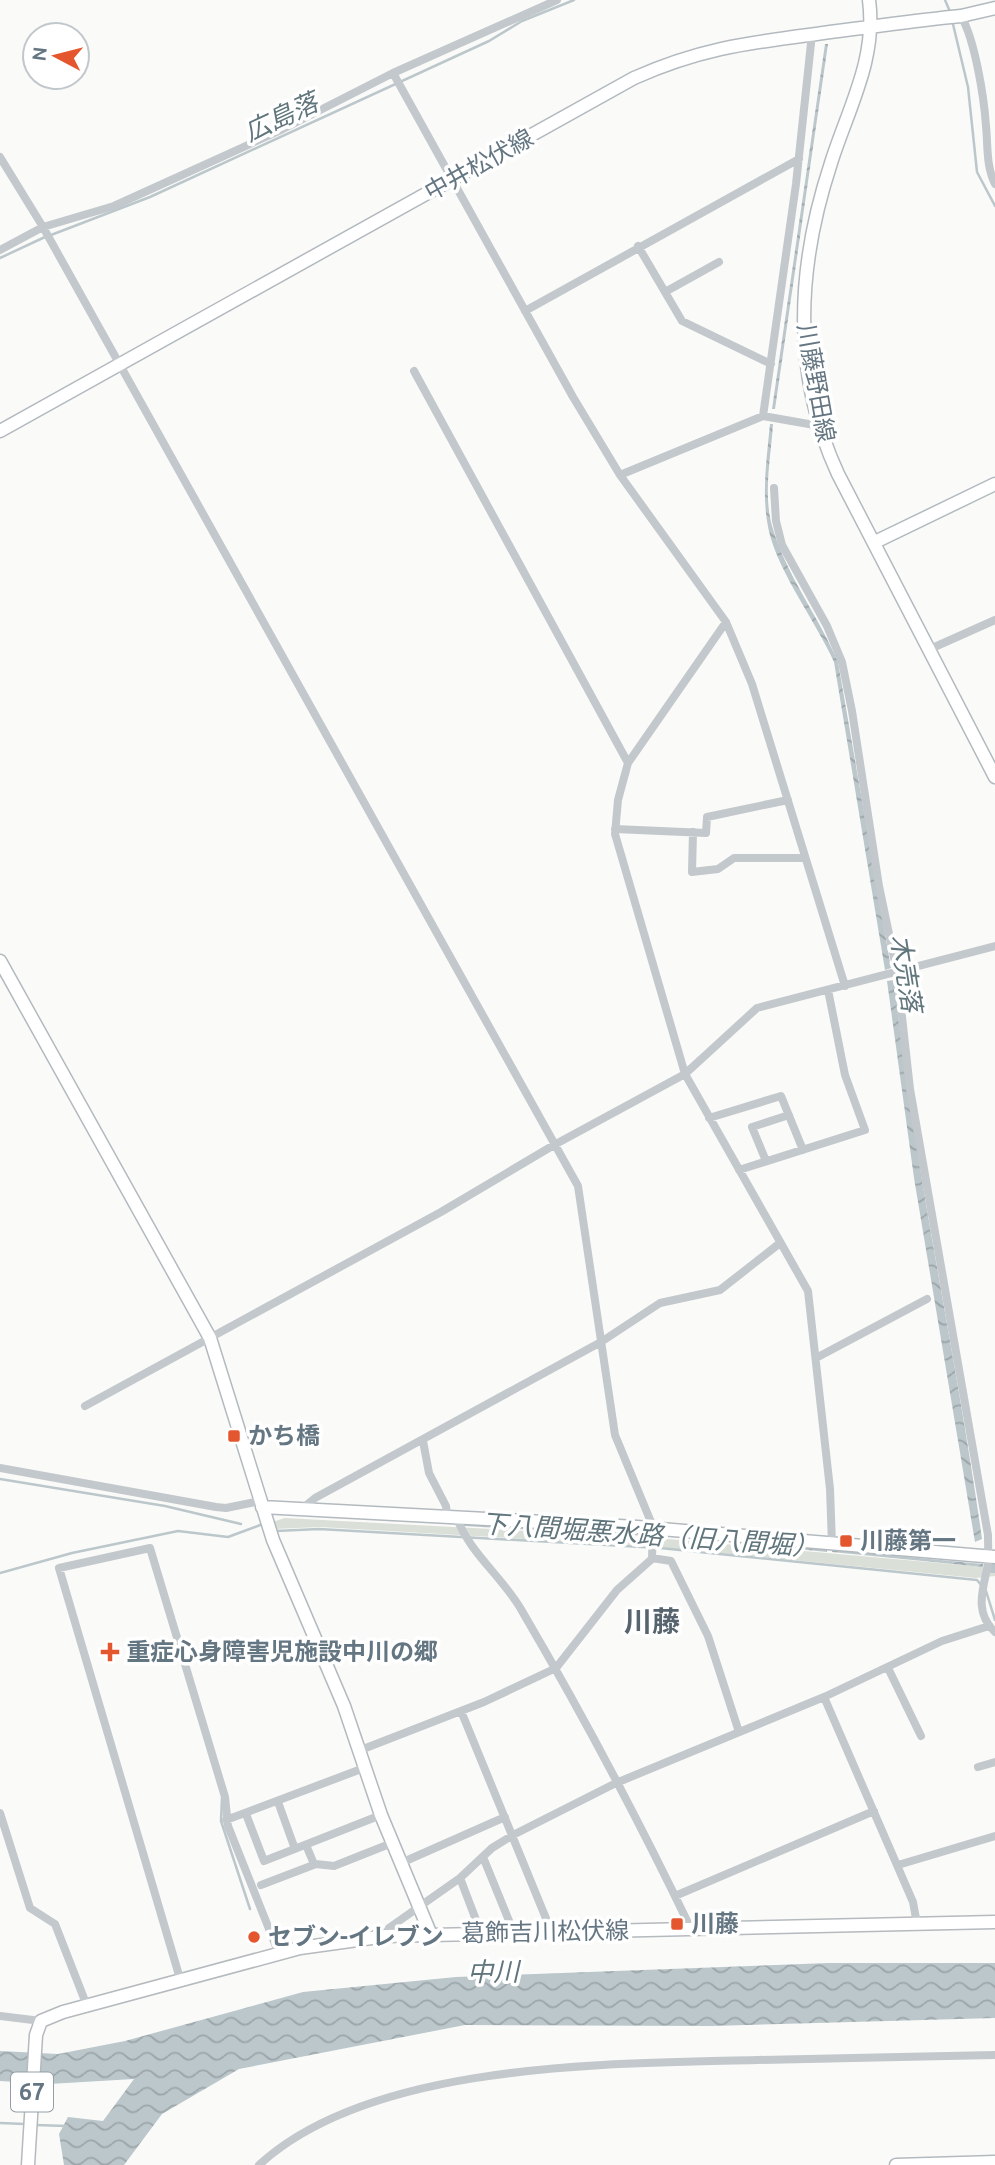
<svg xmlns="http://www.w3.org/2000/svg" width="995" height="2165" viewBox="0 0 995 2165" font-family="Ubuntu,'Noto Sans JP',sans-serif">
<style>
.park{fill:#dadfd7}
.water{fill:url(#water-waves)}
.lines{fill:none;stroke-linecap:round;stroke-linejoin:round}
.stream{stroke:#bbc7cb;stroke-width:2.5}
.river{stroke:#bbc7cb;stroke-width:14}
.secondary-casing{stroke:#b3babf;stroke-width:15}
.primary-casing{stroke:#b5babe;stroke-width:15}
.street{stroke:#c3c8cc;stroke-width:8}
.secondary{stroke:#fff;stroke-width:12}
.primary{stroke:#fff;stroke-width:12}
.poi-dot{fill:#e4572e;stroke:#fff;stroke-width:2.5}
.labels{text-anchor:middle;stroke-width:7;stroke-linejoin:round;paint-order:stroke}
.shield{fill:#fff;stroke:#939fa8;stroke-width:2}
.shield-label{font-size:23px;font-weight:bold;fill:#657683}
.street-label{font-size:24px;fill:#657683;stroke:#fff}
.poi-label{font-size:24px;font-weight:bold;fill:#657683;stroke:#fff;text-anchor:start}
.water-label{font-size:26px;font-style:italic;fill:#60757c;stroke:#fff}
.quarter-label{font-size:28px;font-weight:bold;fill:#57646e;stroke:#fff}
</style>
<defs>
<pattern id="water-waves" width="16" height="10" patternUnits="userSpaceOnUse" patternTransform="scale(1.75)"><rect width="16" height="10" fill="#bbc7cb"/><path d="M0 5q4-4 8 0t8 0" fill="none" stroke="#9ca6aa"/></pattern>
</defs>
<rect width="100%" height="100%" fill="#fafaf8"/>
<!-- park -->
<path class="park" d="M285 1518 657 1538 995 1568V1576L976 1578 648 1546 320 1527 274 1529 272 1522Z"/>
<!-- water -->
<path class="water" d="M825 44H828L775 409H772Z
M770 424H773C771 456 763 494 772 526 786 575 818 615 838 662L891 968 885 970 834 662C815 619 773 566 767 521 762 489 767 456 770 424Z
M894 980C914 1168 956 1352 982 1539L975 1542 914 1178 887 981Z
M464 1524 606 1531 649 1536 464 1526Z
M659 1535 827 1549V1552Z
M832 1550 983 1564V1567L832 1552Z
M829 1963H995V2018L712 2026 465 2025 239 2069 162 2114 124 2165H64L59 2134 68 2117 103 2121 134 2079 49 2084 0 2081V2051L58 2054 125 2041 303 1992 456 1977Z"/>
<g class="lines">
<!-- stream -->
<path class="stream" d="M945 0 951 14
M952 20 968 87 977 172 995 206
M51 235 150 197 489 41 522 21 574 0
M0 258 45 237
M0 1479 165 1506 241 1524
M276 1531 319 1529 660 1548 977 1580 982 1586
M0 1573 72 1553 178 1531 228 1537 263 1524
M986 1591 995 1620
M222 1798 221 1821 250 1909
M0 2123 25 2124
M35 2125 67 2126"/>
<!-- river -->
<path class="river" d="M992 1566H995"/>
<defs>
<path id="secondary" d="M869 0C877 59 848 109 831 163 797 266 791 373 838 474L995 777
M0 431 634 78C708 45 759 42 838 31 879 26 919 20 961 16L995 8
M875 542 995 484
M0 961 210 1338 273 1540 344 1706 381 1815 431 1935
M262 1507 637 1527 995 1557
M896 2165 995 2162"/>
<path id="primary" d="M28 2165 36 2035 41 2021 63 2012 300 1948 386 1936 995 1922"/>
</defs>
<!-- secondary casing -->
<use href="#secondary" class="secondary-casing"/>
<!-- primary casing -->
<use href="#primary" class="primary-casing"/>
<!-- street -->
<path class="street" d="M961 16C975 40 984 97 986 126 988 146 986 166 995 184
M393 73 573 397 620 475 726 622 752 684 845 986
M0 157 43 227 578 1186 615 1435 651 1522V1528
M638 246 682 321 771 364
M0 250 43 227 114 206 283 129 393 73 557 0
M665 292 719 262
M525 311 799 159
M414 371 628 763
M763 416 796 184 812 34
M620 475 763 416 820 426
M774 488 776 521 782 545 827 626 842 662 852 711 879 886 897 972 910 1089 988 1535C988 1547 989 1559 987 1569 982 1592 975 1614 995 1632
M726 622 628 763 618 800 615 834 685 1074 808 1291 830 1489 832 1544
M930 649 995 620
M615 829 706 833 707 817 788 800
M693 832 692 872 718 869 734 858H804
M709 1118 781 1096 803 1150
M766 1161 752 1127 789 1115
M739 1170 865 1130 845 1075 828 990
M816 1358 927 1299
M85 1406 441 1212 554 1145 685 1074 757 1008 995 946
M423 1441 429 1473 446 1506 447 1516
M0 1468 216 1507 226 1508 260 1501
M303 1508 315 1498 601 1342 660 1303 720 1290 780 1243
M456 1516C469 1553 503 1577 522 1611 583 1715 639 1821 691 1929
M653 1528 652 1558 671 1561 708 1636 739 1732
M888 1668 921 1736
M824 1697 913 1902 917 1924
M461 1711 552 1933
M358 1751 484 1702 556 1668 617 1590 653 1558
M978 1767 995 1762
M278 1802 295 1849
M0 1813 30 1908 55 1924 87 2006
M246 1814 264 1861 381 1815
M226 1820 364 1768
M306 1845 314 1864
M483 1857 514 1933
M401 1863 505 1817
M898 1865 995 1836
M460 1878 481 1933
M261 1885 316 1864 334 1866 392 1843
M675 1896 874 1811
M386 1936 389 1928 460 1878 492 1848 513 1835 616 1783 824 1697 942 1641 989 1626
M181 1982 59 1568 150 1548 225 1797 228 1826 279 1954
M0 2016 41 2021
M259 2165C372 2061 611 2064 757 2060 836 2059 916 2056 995 2055"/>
<!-- secondary -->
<use href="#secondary" class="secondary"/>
<!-- primary -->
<use href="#primary" class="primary"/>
</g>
<!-- markers -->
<g class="poi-dot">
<rect x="227" y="1429" width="14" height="14" rx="3.5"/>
<rect x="839" y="1534" width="14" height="14" rx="3.5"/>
<path d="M106.5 1641.5h7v7h7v7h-7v7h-7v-7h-7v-7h7z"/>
<rect x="670" y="1917" width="14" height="14" rx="3.5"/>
<circle cx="254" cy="1937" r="7"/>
</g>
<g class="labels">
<!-- shield labels -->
<rect class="shield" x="11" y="2072.5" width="42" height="39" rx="5"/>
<g class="shield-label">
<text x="32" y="2100">67</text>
</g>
<!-- street labels -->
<g class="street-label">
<text transform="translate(479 165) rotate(-29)" y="8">中井松伏線</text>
<text transform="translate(816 383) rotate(80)" y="8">川藤野田線</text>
<text transform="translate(545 1932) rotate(-1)" y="8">葛飾吉川松伏線</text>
</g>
<!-- poi labels -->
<g class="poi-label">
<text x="248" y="1444">かち橋</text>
<text x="860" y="1549">川藤第一</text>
<text x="126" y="1660">重症心身障害児施設中川の郷</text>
<text x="691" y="1932">川藤</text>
<text x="268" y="1945">セブン-イレブン</text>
</g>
<!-- water labels -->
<g class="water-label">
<text transform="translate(281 117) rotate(-25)" y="9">広島落</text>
<text transform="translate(906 973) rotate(81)" y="9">木売落</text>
<text transform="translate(650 1535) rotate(4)" y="9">下八間堀悪水路（旧八間堀）</text>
<text transform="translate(493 1972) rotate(-1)" y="9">中川</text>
</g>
<!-- quarter labels -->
<g class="quarter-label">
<text x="652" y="1631">川藤</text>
</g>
</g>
<!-- north arrow -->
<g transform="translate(56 56) rotate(277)"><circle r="33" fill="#ffffff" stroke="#c1c8cd" stroke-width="2"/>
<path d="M0-5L12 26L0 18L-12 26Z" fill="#e4572e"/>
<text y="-10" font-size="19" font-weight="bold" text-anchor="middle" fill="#657683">N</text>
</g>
</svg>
